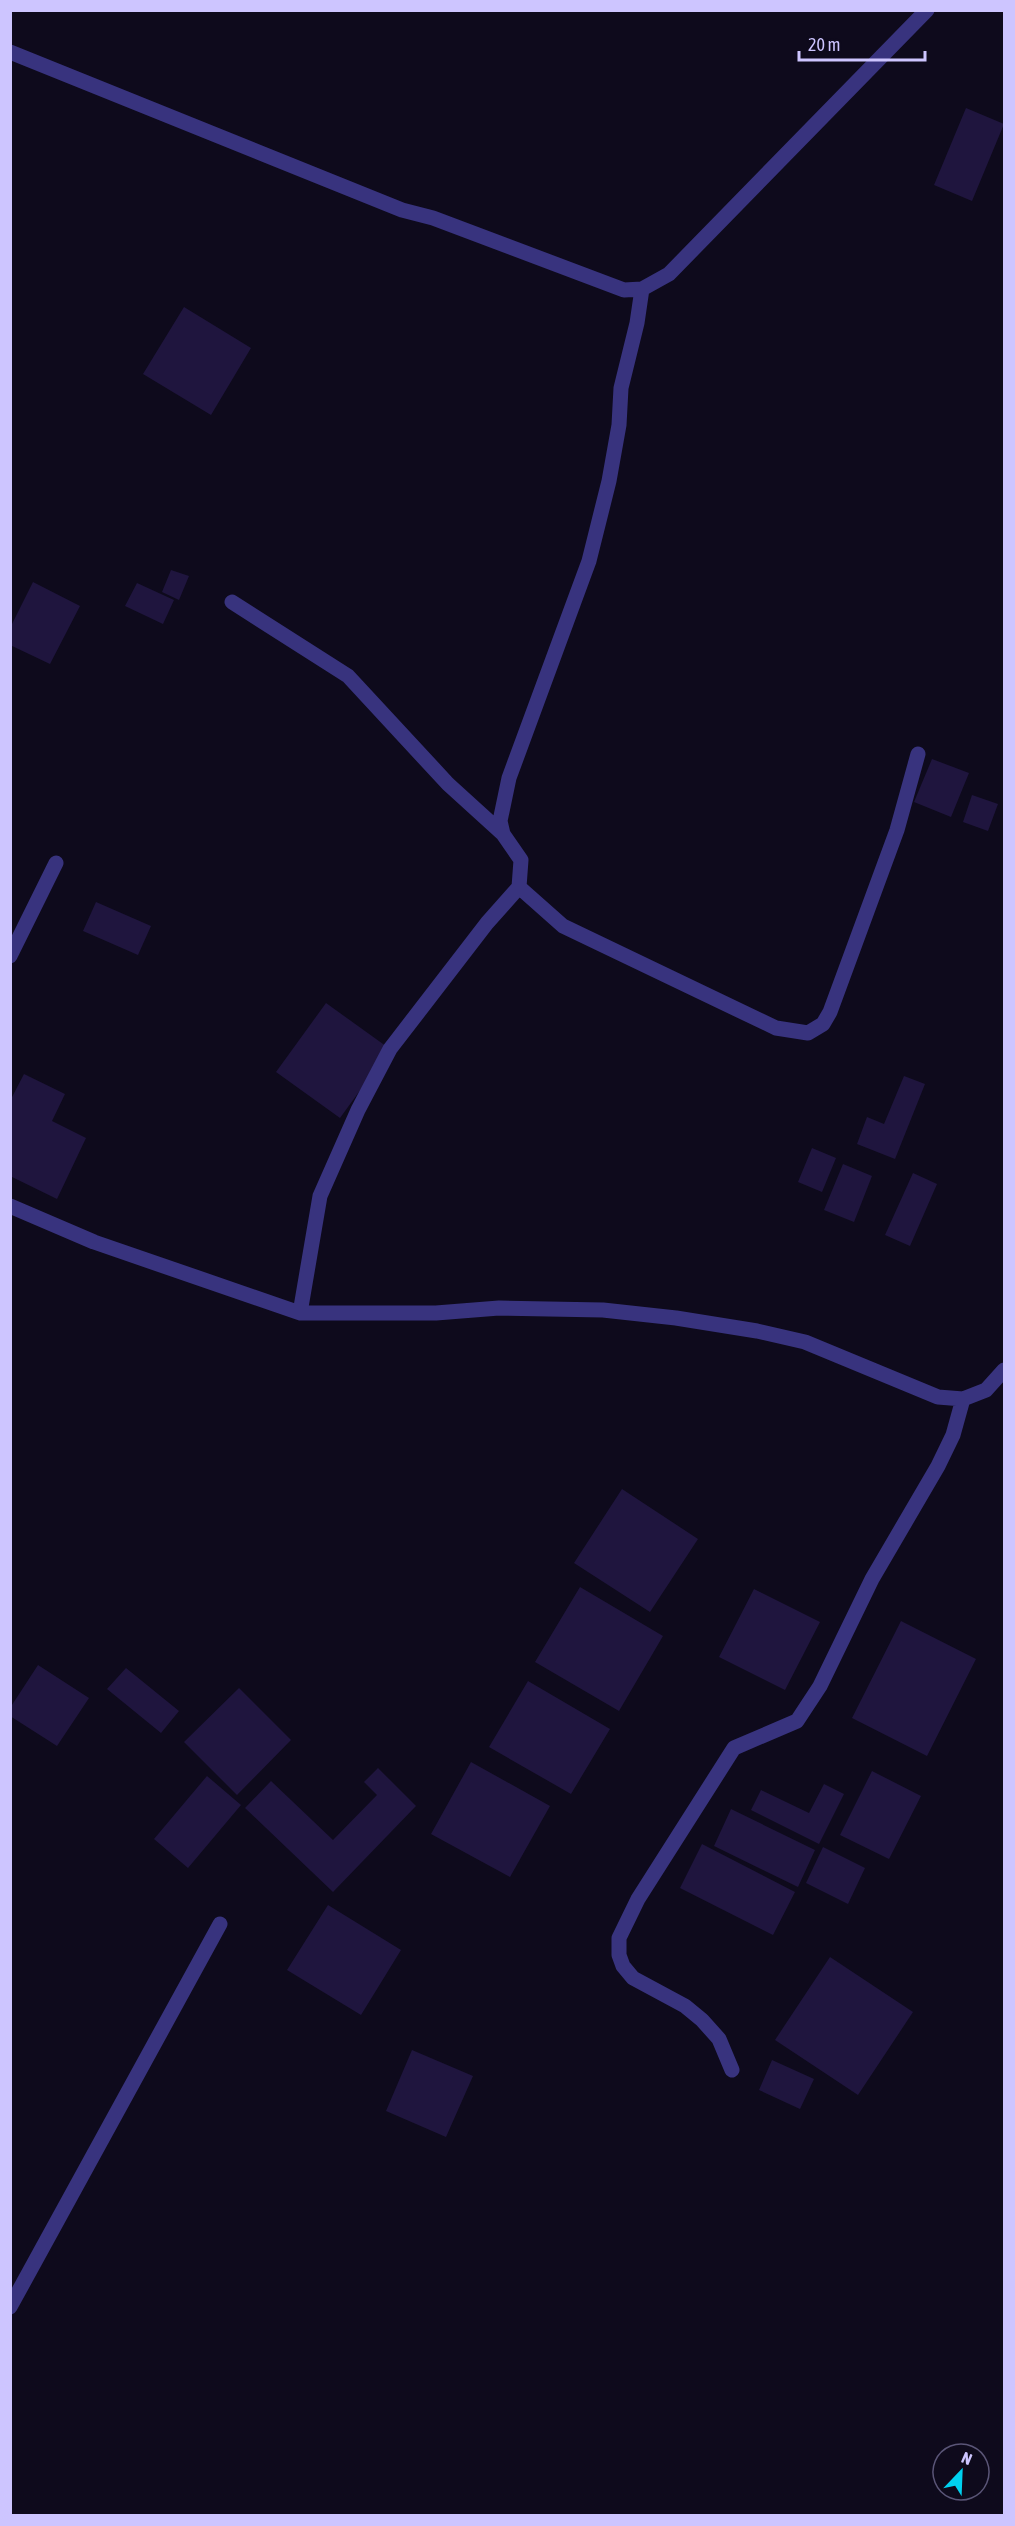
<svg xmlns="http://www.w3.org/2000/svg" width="1015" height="2526" viewBox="0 0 1015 2526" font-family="'Asap Condensed',sans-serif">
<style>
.building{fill:#1f153e}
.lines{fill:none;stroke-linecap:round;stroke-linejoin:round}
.minor{stroke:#38337e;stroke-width:15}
</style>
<rect width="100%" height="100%" fill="#0e0a1c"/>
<!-- building -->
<path class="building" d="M966 108 1004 124 972 201 934 185Z
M184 307 251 348 211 415 143 374Z
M171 570 189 576 179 600 162 592Z
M33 582 80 606 50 664 10 645V628Z
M137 583 174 600 163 624 125 606Z
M932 759 969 773 951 817 914 802Z
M972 795 998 804 988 831 963 822Z
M96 902 151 926 138 955 83 931Z
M326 1003 390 1049 340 1118 276 1072Z
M24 1074 65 1094 52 1121 86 1138 57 1199 10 1176V1101Z
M904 1076 925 1084 895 1159 857 1144 867 1117 884 1124Z
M812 1148 836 1158 822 1192 798 1182Z
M843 1164 872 1176 854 1222 824 1210Z
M913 1173 937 1184 910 1246 885 1235Z
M622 1489 698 1539 650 1612 574 1563Z
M580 1587 663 1636 619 1711 535 1662Z
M754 1589 820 1622 785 1690 719 1657Z
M901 1621 976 1659 927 1756 852 1718Z
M38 1665 89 1698 57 1746 10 1716V1708Z
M126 1668 179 1711 161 1733 107 1689Z
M528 1681 610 1729 571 1794 489 1747Z
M239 1688 291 1740 237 1795 184 1742Z
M471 1762 550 1806 510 1877 431 1834Z
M378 1768 416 1806 333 1892 245 1808 271 1781 333 1840 377 1795 364 1782Z
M872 1771 921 1796 889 1859 840 1835Z
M207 1776 241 1805 188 1868 154 1839Z
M824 1784 844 1794 819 1844 751 1810 761 1790 809 1813Z
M731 1809 815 1850 798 1887 714 1846Z
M702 1844 795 1892 773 1935 680 1888Z
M823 1847 865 1868 848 1904 806 1883Z
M328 1905 401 1950 361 2015 287 1970Z
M830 1957 913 2012 858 2095 775 2040Z
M412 2050 473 2076 446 2137 386 2111Z
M772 2060 814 2079 800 2109 759 2090Z"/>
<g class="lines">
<!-- minor -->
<path class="minor" d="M10 52 402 210 433 218 624 290 642 289 669 274 927 10
M232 602 348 676 448 784 503 834
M519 887 563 926 776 1028 808 1033 823 1024 830 1012 897 830 918 754
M10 956 56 863
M10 1206 94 1242 300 1313H436L499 1308 603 1310 676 1318 757 1331 805 1342 938 1397 963 1399 986 1390 1004 1370
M300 1313 320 1196 358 1110 390 1049 487 923 519 887 521 860 503 834 500 821 509 778 589 561 609 481 619 425 621 388 637 323 642 289
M732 2070 719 2039 702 2020 685 2006 633 1978 623 1966 619 1955V1938L638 1899 734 1748 797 1721 820 1686 872 1579 938 1466 953 1435 963 1399
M10 2307 220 1924"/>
</g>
<!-- border -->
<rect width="1015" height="2526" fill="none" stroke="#cdc5ff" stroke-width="24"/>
<!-- north arrow -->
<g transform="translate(961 2472) rotate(23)"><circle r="28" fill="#0e0a1c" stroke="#5a5577" stroke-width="1.5"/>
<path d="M0-4.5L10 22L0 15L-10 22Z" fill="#00d1f0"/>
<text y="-9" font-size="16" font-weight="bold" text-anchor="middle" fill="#cdc5ff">N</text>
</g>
<!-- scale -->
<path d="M799 51v9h126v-9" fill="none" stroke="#cdc5ff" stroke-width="3"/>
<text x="808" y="51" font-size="18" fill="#cdc5ff" stroke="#0e0a1c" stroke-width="4.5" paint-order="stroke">20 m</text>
</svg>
